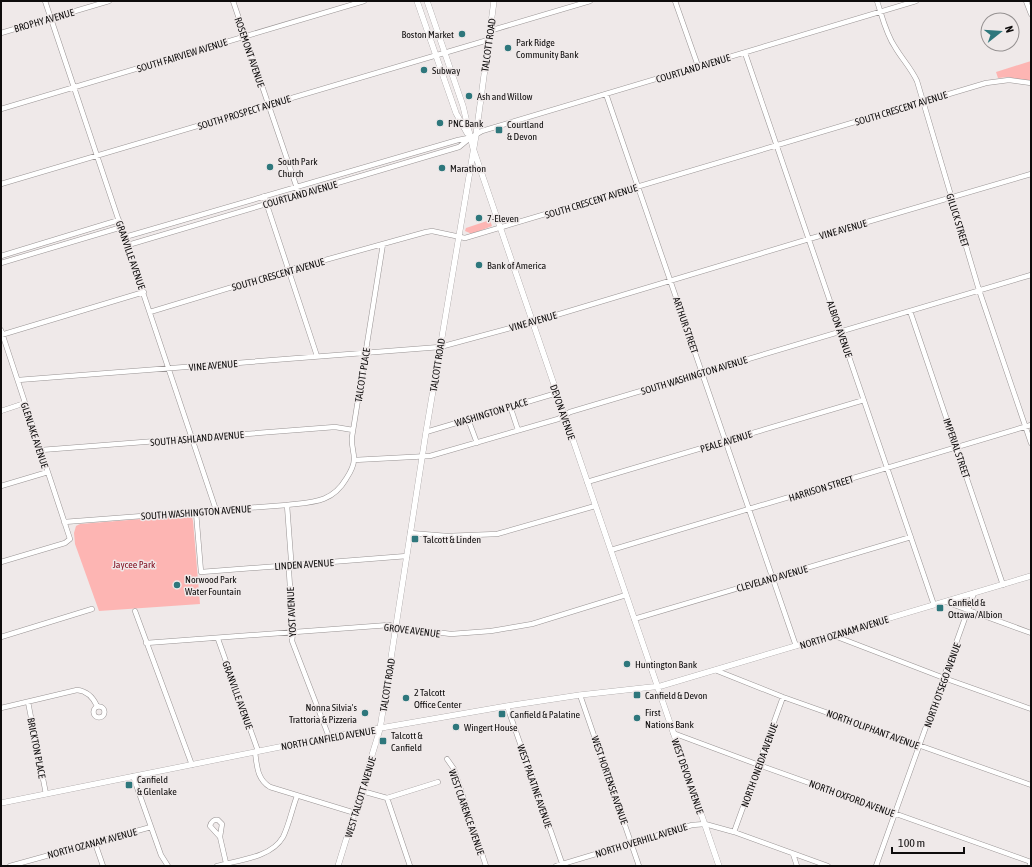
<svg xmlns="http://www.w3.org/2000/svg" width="1032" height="867" viewBox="0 0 1032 867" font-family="'Asap Condensed',sans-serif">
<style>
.green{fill:#fdb5b3}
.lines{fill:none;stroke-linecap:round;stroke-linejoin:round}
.minor-casing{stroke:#989393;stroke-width:5.5}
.tertiary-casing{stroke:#989393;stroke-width:6}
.minor{stroke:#fff;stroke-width:4.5}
.tertiary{stroke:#fff;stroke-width:5.5}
.poi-dot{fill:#2e777c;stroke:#efe9e9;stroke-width:1.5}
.labels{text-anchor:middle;stroke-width:3;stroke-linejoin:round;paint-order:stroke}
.street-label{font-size:10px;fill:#0e0c0c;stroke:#efe9e9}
.poi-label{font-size:10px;fill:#0e0c0c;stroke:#efe9e9;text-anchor:start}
.park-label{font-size:10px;fill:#810f20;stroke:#efe9e9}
</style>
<rect width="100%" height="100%" fill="#efe9e9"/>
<!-- green -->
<path class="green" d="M1031 61V82L1008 77 998 78 996 72Z
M490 220 492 226 472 234 465 231 466 228Z
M190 515 192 517 193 521 200 604 99 611 75 544 74 533 76 526 80 524Z"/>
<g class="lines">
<defs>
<path id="minor" d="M45 1 216 510
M233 1 299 194
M675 1 698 66
M877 1C882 16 886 34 895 47 902 59 911 68 917 81L979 290 1031 443
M1026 1 1031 14
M489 31 590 1
M1 33 109 1
M745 53 934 605
M606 94 796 646
M1 109 364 1
M1 184 488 40
M264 196 317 356
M125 237 458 140 468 138
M128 245 459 147 470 138 482 131 916 1
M1 256 119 220
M1 263 122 227
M910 311 1003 585
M150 312 289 270 426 232 432 231 465 238 986 83 1009 80 1031 83
M1 330 70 539 65 543 1 562
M1 335 144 292
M18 380 440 347 533 322 809 239 1031 174
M510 406 518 430
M1 411 25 403
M468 419 477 443
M426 432 557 393
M41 450 335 427 353 430
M354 460 430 456 558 419 570 412 1031 275
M587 482 864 400
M1 486 48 472
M287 505 291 559 289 572 293 633 292 641 329 737
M196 512 201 572 407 556
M64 522 287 505C312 502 332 503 346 479 350 473 354 465 354 459 354 451 351 445 352 437L383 244
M410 533 447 536 497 534 595 506
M611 550 1031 425
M946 602 1031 633
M135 611 192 765
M634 619 911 537
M832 635 944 678 1031 709
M1 637 92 609
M218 639 258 751
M146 643 389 625 396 627 451 634 491 631 532 624 626 595
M715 670 783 697 1031 785
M580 695 639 866
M28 702 46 794
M507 706 563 866
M93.5 712a5.5 5.5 0 1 1 11 0a5.5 5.5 0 1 1-11 0Z
M1 708 77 690C87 691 93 697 97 706
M673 733 759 765 1031 862
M255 752C257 766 257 779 270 787L355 813
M447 759 454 769 486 866
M133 776 161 855 168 866
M362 791 387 798 438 782
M387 798 410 866
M734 832 783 697
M220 837 210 826C211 822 214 819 218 820L222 824 220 837 226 863
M95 843 103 866
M793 854 797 866
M10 866 151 827
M217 866C238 860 271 858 283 837 289 825 292 809 297 796
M556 866 692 825 705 824 734 832 828 866
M876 866 974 593"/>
<path id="tertiary" d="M417 1 456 113 467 133
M427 1 463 106 473 148 719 866
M1 803 329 737 507 706 580 695 661 686 1031 576
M338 866 380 729 426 432 476 135 494 1
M1030 866 1031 863"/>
</defs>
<!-- minor casing -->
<use href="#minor" class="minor-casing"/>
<!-- tertiary casing -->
<use href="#tertiary" class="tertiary-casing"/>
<!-- minor -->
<use href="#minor" class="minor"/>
<!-- tertiary -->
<use href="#tertiary" class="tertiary"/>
</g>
<!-- markers -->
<g class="poi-dot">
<circle cx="462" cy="34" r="4"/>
<circle cx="508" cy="48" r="4"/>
<circle cx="424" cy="70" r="4"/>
<circle cx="469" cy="96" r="4"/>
<circle cx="440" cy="123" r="4"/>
<rect x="495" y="126" width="8" height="8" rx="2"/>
<circle cx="270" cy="167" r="4"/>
<circle cx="442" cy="168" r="4"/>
<circle cx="479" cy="218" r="4"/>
<circle cx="479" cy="265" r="4"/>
<rect x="411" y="535" width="8" height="8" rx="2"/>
<circle cx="177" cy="585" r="4"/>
<rect x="936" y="604" width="8" height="8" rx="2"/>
<circle cx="627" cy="664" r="4"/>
<rect x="633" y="691" width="8" height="8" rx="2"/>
<circle cx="406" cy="698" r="4"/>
<circle cx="365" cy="713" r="4"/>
<rect x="498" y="710" width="8" height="8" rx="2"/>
<circle cx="637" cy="718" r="4"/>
<circle cx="456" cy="727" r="4"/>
<rect x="379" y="737" width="8" height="8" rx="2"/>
<rect x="125" y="781" width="8" height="8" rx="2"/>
</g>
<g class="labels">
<!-- street labels -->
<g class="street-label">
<text transform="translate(44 20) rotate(-16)" y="4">BROPHY AVENUE</text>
<text transform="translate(488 45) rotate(-82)" y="4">TALCOTT ROAD</text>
<text transform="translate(250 52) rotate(71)" y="4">ROSEMONT AVENUE</text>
<text transform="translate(182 55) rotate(-17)" y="4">SOUTH FAIRVIEW AVENUE</text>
<text transform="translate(693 68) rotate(-17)" y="4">COURTLAND AVENUE</text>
<text transform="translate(901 108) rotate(-17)" y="4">SOUTH CRESCENT AVENUE</text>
<text transform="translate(244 112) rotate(-17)" y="4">SOUTH PROSPECT AVENUE</text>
<text transform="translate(300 194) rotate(-16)" y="4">COURTLAND AVENUE</text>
<text transform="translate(591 201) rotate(-17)" y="4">SOUTH CRESCENT AVENUE</text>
<text transform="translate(958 220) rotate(73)" y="4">GILLICK STREET</text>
<text transform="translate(843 229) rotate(-16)" y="4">VINE AVENUE</text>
<text transform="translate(131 255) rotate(71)" y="4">GRANVILLE AVENUE</text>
<text transform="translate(278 274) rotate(-16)" y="4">SOUTH CRESCENT AVENUE</text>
<text transform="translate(533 321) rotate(-16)" y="4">VINE AVENUE</text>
<text transform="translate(686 325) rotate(71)" y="4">ARTHUR STREET</text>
<text transform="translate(840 329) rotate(71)" y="4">ALBION AVENUE</text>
<text transform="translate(213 365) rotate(-5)" y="4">VINE AVENUE</text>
<text transform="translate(437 365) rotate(-81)" y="4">TALCOTT ROAD</text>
<text transform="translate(362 375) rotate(-81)" y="4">TALCOTT PLACE</text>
<text transform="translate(694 375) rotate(-17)" y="4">SOUTH WASHINGTON AVENUE</text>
<text transform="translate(491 412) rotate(-17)" y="4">WASHINGTON PLACE</text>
<text transform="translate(563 412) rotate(71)" y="4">DEVON AVENUE</text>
<text transform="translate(35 435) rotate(72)" y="4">GLENLAKE AVENUE</text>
<text transform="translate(197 438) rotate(-5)" y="4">SOUTH ASHLAND AVENUE</text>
<text transform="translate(726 441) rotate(-17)" y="4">PEALE AVENUE</text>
<text transform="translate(957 448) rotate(71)" y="4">IMPERIAL STREET</text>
<text transform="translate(821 488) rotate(-17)" y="4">HARRISON STREET</text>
<text transform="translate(196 512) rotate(-4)" y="4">SOUTH WASHINGTON AVENUE</text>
<text transform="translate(304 564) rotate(-4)" y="4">LINDEN AVENUE</text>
<text transform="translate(772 578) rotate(-16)" y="4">CLEVELAND AVENUE</text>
<text transform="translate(291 612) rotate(-93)" y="4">YOST AVENUE</text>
<text transform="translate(412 630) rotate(7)" y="4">GROVE AVENUE</text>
<text transform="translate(844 632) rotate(-17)" y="4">NORTH OZANAM AVENUE</text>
<text transform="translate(387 685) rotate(-81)" y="4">TALCOTT ROAD</text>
<text transform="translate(942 685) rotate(-70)" y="4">NORTH OTSEGO AVENUE</text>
<text transform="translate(238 695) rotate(70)" y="4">GRANVILLE AVENUE</text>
<text transform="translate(873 729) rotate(20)" y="4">NORTH OLIPHANT AVENUE</text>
<text transform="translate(328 738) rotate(-10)" y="4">NORTH CANFIELD AVENUE</text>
<text transform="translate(37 748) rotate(79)" y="4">BRICKTON PLACE</text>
<text transform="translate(759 765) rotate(-70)" y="4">NORTH ONEIDA AVENUE</text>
<text transform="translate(688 776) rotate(71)" y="4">WEST DEVON AVENUE</text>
<text transform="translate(610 780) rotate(71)" y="4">WEST HORTENSE AVENUE</text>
<text transform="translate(535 786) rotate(71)" y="4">WEST PALATINE AVENUE</text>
<text transform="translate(360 797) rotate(-73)" y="4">WEST TALCOTT AVENUE</text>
<text transform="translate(852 798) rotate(20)" y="4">NORTH OXFORD AVENUE</text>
<text transform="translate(467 812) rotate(71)" y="4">WEST CLARENCE AVENUE</text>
<text transform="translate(641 840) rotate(-17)" y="4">NORTH OVERHILL AVENUE</text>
<text transform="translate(92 843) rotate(-15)" y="4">NORTH OZANAM AVENUE</text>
</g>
<!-- poi labels -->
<g class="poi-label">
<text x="454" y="38" text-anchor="end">Boston Market</text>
<text x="516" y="46">Park Ridge<tspan x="516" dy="12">Community Bank</tspan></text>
<text x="432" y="74">Subway</text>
<text x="477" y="100">Ash and Willow</text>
<text x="448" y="127">PNC Bank</text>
<text x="507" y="128">Courtland<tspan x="507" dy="12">&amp; Devon</tspan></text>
<text x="278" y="165">South Park<tspan x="278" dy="12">Church</tspan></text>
<text x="450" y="172">Marathon</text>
<text x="487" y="222">7-Eleven</text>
<text x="487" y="269">Bank of America</text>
<text x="423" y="543">Talcott &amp; Linden</text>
<text x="185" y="583">Norwood Park<tspan x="185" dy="12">Water Fountain</tspan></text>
<text x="948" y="606">Canfield &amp;<tspan x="948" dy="12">Ottawa/Albion</tspan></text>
<text x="635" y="668">Huntington Bank</text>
<text x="414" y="696">2 Talcott<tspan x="414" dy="12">Office Center</tspan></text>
<text x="645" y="699">Canfield &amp; Devon</text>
<text x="357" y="711" text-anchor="end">Nonna Silvia's<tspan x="357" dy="12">Trattoria &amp; Pizzeria</tspan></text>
<text x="645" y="716">First<tspan x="645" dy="12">Nations Bank</tspan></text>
<text x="510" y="718">Canfield &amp; Palatine</text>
<text x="464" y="731">Wingert House</text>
<text x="391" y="739">Talcott &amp;<tspan x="391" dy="12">Canfield</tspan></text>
<text x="137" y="783">Canfield<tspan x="137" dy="12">&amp; Glenlake</tspan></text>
</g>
<!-- park labels -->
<g class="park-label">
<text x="134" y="568">Jaycee Park</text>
</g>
</g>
<!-- border -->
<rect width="1032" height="867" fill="none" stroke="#0e0c0c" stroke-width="4"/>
<!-- north arrow -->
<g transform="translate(1000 32) rotate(73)"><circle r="19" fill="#efe9e9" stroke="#959191"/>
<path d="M0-3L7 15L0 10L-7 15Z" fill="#2e777c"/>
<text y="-6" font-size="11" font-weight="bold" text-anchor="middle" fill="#0e0c0c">N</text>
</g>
<!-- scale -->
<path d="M892 847v6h72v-6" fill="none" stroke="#0e0c0c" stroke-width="2"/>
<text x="898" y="847" font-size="12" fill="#0e0c0c" stroke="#efe9e9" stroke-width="3" paint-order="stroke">100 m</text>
</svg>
